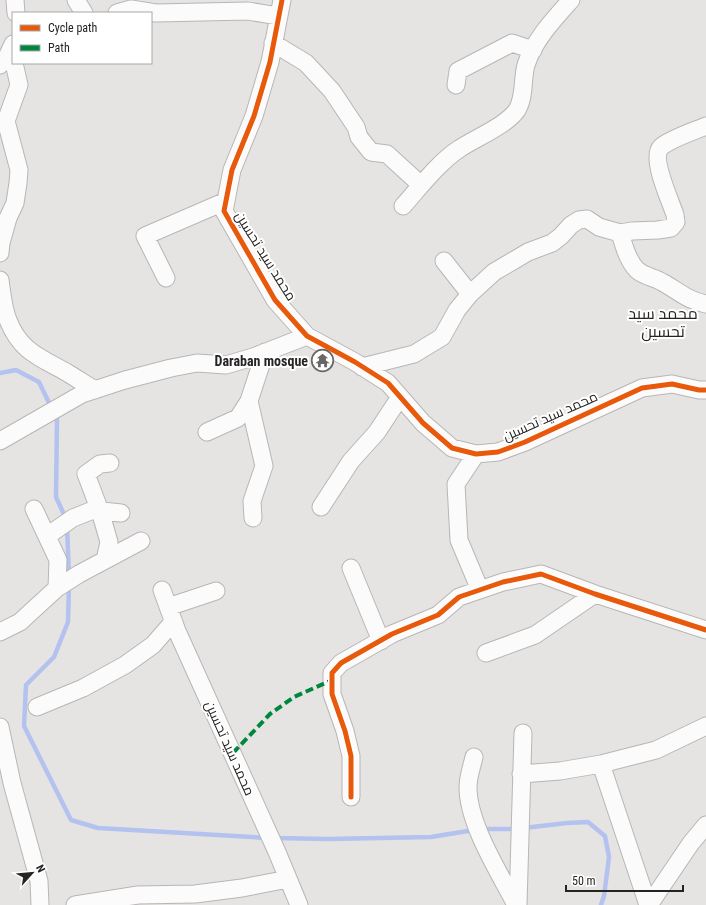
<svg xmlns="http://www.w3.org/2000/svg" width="706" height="905" viewBox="0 0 706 905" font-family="'Roboto Condensed',Cairo,sans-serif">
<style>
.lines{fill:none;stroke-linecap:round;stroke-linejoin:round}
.stream{stroke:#b3c2ef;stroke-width:4.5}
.street-casing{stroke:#b8b6b5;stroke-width:19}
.street{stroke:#fbfbfb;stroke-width:17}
.quiet{stroke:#00873e;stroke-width:4;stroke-dasharray:8 4;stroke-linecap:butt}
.cycleway-casing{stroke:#fff;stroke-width:8}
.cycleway{stroke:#e8590c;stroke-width:5}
.labels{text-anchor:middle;stroke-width:4;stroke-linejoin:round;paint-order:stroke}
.street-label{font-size:14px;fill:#262423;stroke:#fff}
.poi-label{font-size:14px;font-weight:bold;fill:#262423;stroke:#fff;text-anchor:end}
.quarter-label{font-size:16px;fill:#262423;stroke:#fff}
</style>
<rect width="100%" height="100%" fill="#e6e4e2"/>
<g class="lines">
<!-- stream -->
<path class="stream" d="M0 373 16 370 39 382 51 407
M54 413 57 419 56 497 66 519
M67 526 69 575
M69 584 68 622 54 657 26 685 24 726 71 820 98 828 267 838
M524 828 567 823 588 822 605 836 609 857 604 896 601 905
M482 829H516
M274 838 328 839 431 837 474 830"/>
<defs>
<path id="street" d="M15 0 16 13
M76 0 84 13
M282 0 270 62 254 116 232 170 224 211 275 300 307 336 355 362 388 383 423 423 452 448 476 454 498 452 525 442 642 388 672 384 699 390H706
M117 13 131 9 156 13 248 11 278 16
M273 43 306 63 332 91 356 127 359 137 371 152 387 154 421 185
M0 65 7 57 13 44
M456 85 458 71 512 43 533 50
M403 206C419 188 439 162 459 149 475 138 506 126 517 110 525 97 522 79 526 65 534 40 554 19 571 0
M620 233C624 246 628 261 637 270 645 277 654 277 662 282 677 290 688 301 706 304
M0 253 1 243 8 218 15 203 18 183 19 170 6 121 19 85 14 63
M444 261 470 294
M166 278 145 236 226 201
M0 280C2 293 3 308 8 320 20 351 39 357 66 372 76 378 85 384 95 390
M362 367 414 354 442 337 457 310 470 294 494 272 528 252 552 243 561 236 571 225 579 220 587 219 599 227 620 233 632 231 658 230 671 228 676 222 675 215C671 202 650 158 661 147 670 139 694 131 706 126
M249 401 264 466 252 501 253 518
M207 432 238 418 249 401 265 352
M0 441 82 394 125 380 171 368 197 363 226 365 253 357 307 336
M476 454 456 484 459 540 480 590
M321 507 351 461 377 432 400 397
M34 509 58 560 57 588
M47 536 73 518 93 510 121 513
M105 560 109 542 100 511 86 474 100 464 110 463
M351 568 381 641
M162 590 177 631 277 852 299 905
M168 607 216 591
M0 632 20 622 57 588 79 574 141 541
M486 653 535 635 595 594
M37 707 83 688 125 665 153 645 173 622
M0 727 12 783 39 881 40 905
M474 757C472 766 468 777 468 787 468 824 499 872 516 905
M601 764 648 905
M521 774 560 771 601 764 656 750 706 726
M351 797V756L345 731 332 694V673L341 663 392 634 438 615 459 597 503 582 541 574 595 594 706 630
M75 905 138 895 195 894 242 888 288 879
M518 905 523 733
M649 905 691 843 706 825"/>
</defs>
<!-- street casing -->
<use href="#street" class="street-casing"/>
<!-- street -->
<use href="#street" class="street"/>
<!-- quiet -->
<path class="quiet" d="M233 753 270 714 294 697 332 680"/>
<defs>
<path id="cycleway" d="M282 0 270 62 254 116 232 170 224 211 275 300 307 336 355 362 388 383 423 423 452 448 476 454 498 452 525 442 642 388 672 384 699 390H706
M351 797V756L345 731 332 694V673L341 663 392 634 438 615 459 597 503 582 541 574 595 594 706 630"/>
</defs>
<!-- cycleway casing -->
<use href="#cycleway" class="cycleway-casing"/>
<!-- cycleway -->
<use href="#cycleway" class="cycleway"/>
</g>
<!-- icons -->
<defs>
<symbol id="temple-ring" viewBox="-11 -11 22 22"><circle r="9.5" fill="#fff" stroke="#696766" stroke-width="1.5"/><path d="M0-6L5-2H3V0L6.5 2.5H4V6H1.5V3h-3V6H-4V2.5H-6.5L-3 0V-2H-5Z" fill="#696766"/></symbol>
</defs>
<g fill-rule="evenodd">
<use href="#temple-ring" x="310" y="348" width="25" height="25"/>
</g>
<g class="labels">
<!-- street labels -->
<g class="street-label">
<text transform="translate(266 256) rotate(58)" y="5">محمد سید تحسین</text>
<text transform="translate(550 416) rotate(-24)" y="5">محمد سید تحسین</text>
<text transform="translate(230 748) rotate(66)" y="5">محمد سید تحسین</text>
</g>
<!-- poi labels -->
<g class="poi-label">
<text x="308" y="366">Daraban mosque</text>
</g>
<!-- quarter labels -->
<g class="quarter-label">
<text x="663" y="319">محمد سید<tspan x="663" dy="18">تحسین</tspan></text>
</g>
</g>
<!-- legend -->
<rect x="12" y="12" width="140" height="52" fill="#ffffff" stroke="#a8a7a7"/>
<rect x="20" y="25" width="20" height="6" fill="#e8590c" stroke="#a8a7a7"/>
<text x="48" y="32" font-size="12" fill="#262423">Cycle path</text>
<rect x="20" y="45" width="20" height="6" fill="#00873e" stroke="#a8a7a7"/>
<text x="48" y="52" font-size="12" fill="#262423">Path</text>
<!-- north arrow -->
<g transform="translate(32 873) rotate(63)" stroke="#ffffff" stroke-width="3" paint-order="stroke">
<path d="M0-3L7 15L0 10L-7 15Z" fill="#262423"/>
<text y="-6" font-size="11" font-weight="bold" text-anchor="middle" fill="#262423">N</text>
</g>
<!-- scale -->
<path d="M566 885v6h117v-6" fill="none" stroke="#262423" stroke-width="2"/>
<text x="572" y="885" font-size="12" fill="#262423" stroke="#ffffff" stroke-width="3" paint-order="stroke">50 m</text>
</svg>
